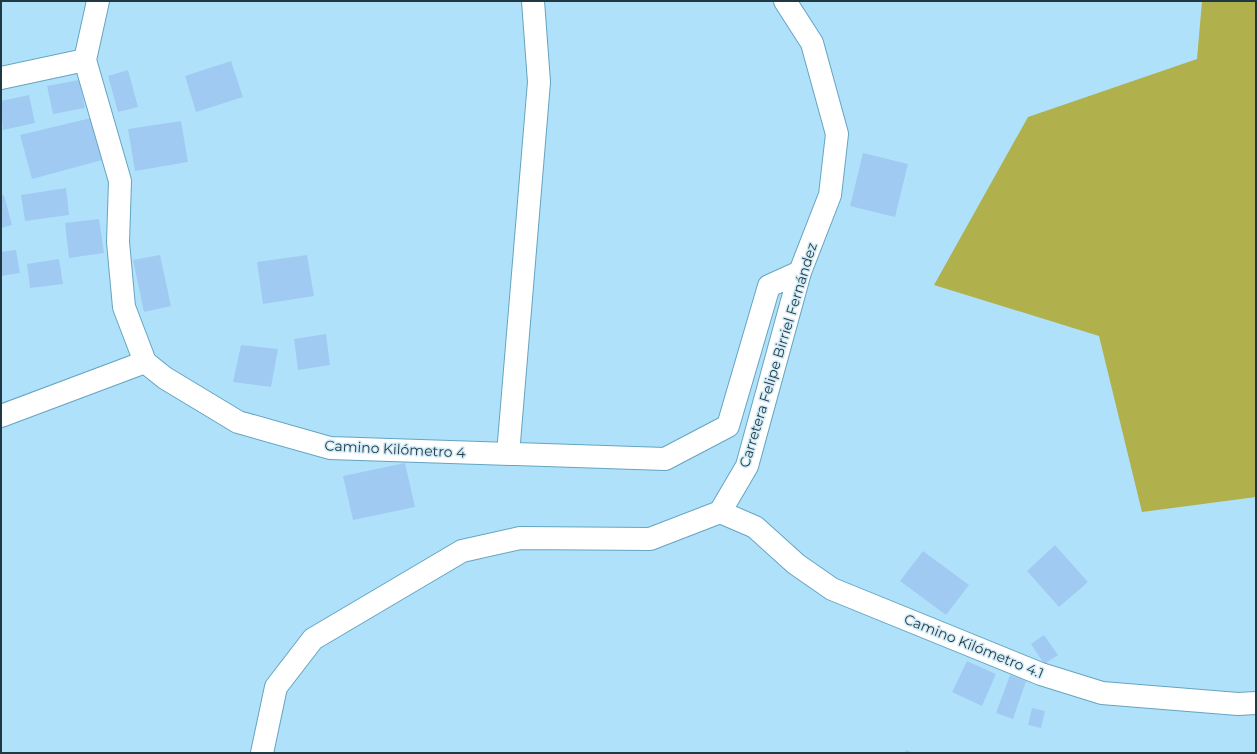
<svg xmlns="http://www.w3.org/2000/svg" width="1257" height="754" viewBox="0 0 1257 754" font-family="Montserrat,sans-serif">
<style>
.forest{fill:#b0b04d}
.building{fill:#a1caf3}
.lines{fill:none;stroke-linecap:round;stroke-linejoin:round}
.minor-casing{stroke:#65a4c1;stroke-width:24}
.minor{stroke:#fff;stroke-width:22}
.labels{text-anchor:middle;stroke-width:3;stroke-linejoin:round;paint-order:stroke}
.street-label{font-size:14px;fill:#1e3844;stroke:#d2ebf7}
</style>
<rect width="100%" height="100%" fill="#afe2fa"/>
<!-- forest -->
<path class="forest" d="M1202 1H1256V497L1142 512 1099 336 934 285 1028 117 1197 59Z"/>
<!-- building -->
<path class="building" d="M231 61 243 97 196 112 185 76Z
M128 70 138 107 118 112 108 76Z
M79 80 85 108 53 114 47 86Z
M29 95 35 123 3 130 1 101Z
M95 117 106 159 32 179 20 135Z
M181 121 188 162 135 171 128 129Z
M863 153 908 164 895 217 850 206Z
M66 188 69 215 25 221 21 195Z
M4 195 12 225 1 228V196Z
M99 219 104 253 69 258 65 223Z
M16 250 20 273 1 276V252Z
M160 255 171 306 144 312 133 260Z
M307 255 314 296 263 304 257 262Z
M59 259 63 284 30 288 27 264Z
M326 334 330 365 298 370 294 339Z
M241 345 278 349 271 387 233 382Z
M405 463 415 507 353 520 343 476Z
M1055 545 1088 582 1059 607 1027 571Z
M923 551 969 585 946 615 900 581Z
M1044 635 1058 655 1044 664 1031 644Z
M967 661 996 674 982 706 952 692Z
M1010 675 1026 681 1013 719 996 713Z
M1032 708 1045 711 1041 728 1028 725Z
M906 750 914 753H905Z"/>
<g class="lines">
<defs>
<path id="minor" d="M98 1 85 60 120 181 118 242 124 307 145 362 165 378 238 422 330 448 665 459 728 426 769 286 800 272
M1 78 85 60
M1 416 145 362
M508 454 539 82 533 1
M720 512 755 527 796 564 832 589 1041 674 1102 693 1238 704 1256 703
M262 753 276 687 313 639 462 551 520 538 650 539 720 512 747 466 800 272 830 195 837 134 812 43 785 1"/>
</defs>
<!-- minor casing -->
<use href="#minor" class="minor-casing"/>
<!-- minor -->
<use href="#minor" class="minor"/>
</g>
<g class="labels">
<!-- street labels -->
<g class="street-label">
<text transform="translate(778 355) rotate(-73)" y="5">Carretera Felipe Birriel Fernández</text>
<text transform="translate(395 449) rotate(3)" y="5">Camino Kilómetro 4</text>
<text transform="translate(974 646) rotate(22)" y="5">Camino Kilómetro 4.1</text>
</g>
</g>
<!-- border -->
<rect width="1257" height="754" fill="none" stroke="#1e3844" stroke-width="4"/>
</svg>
